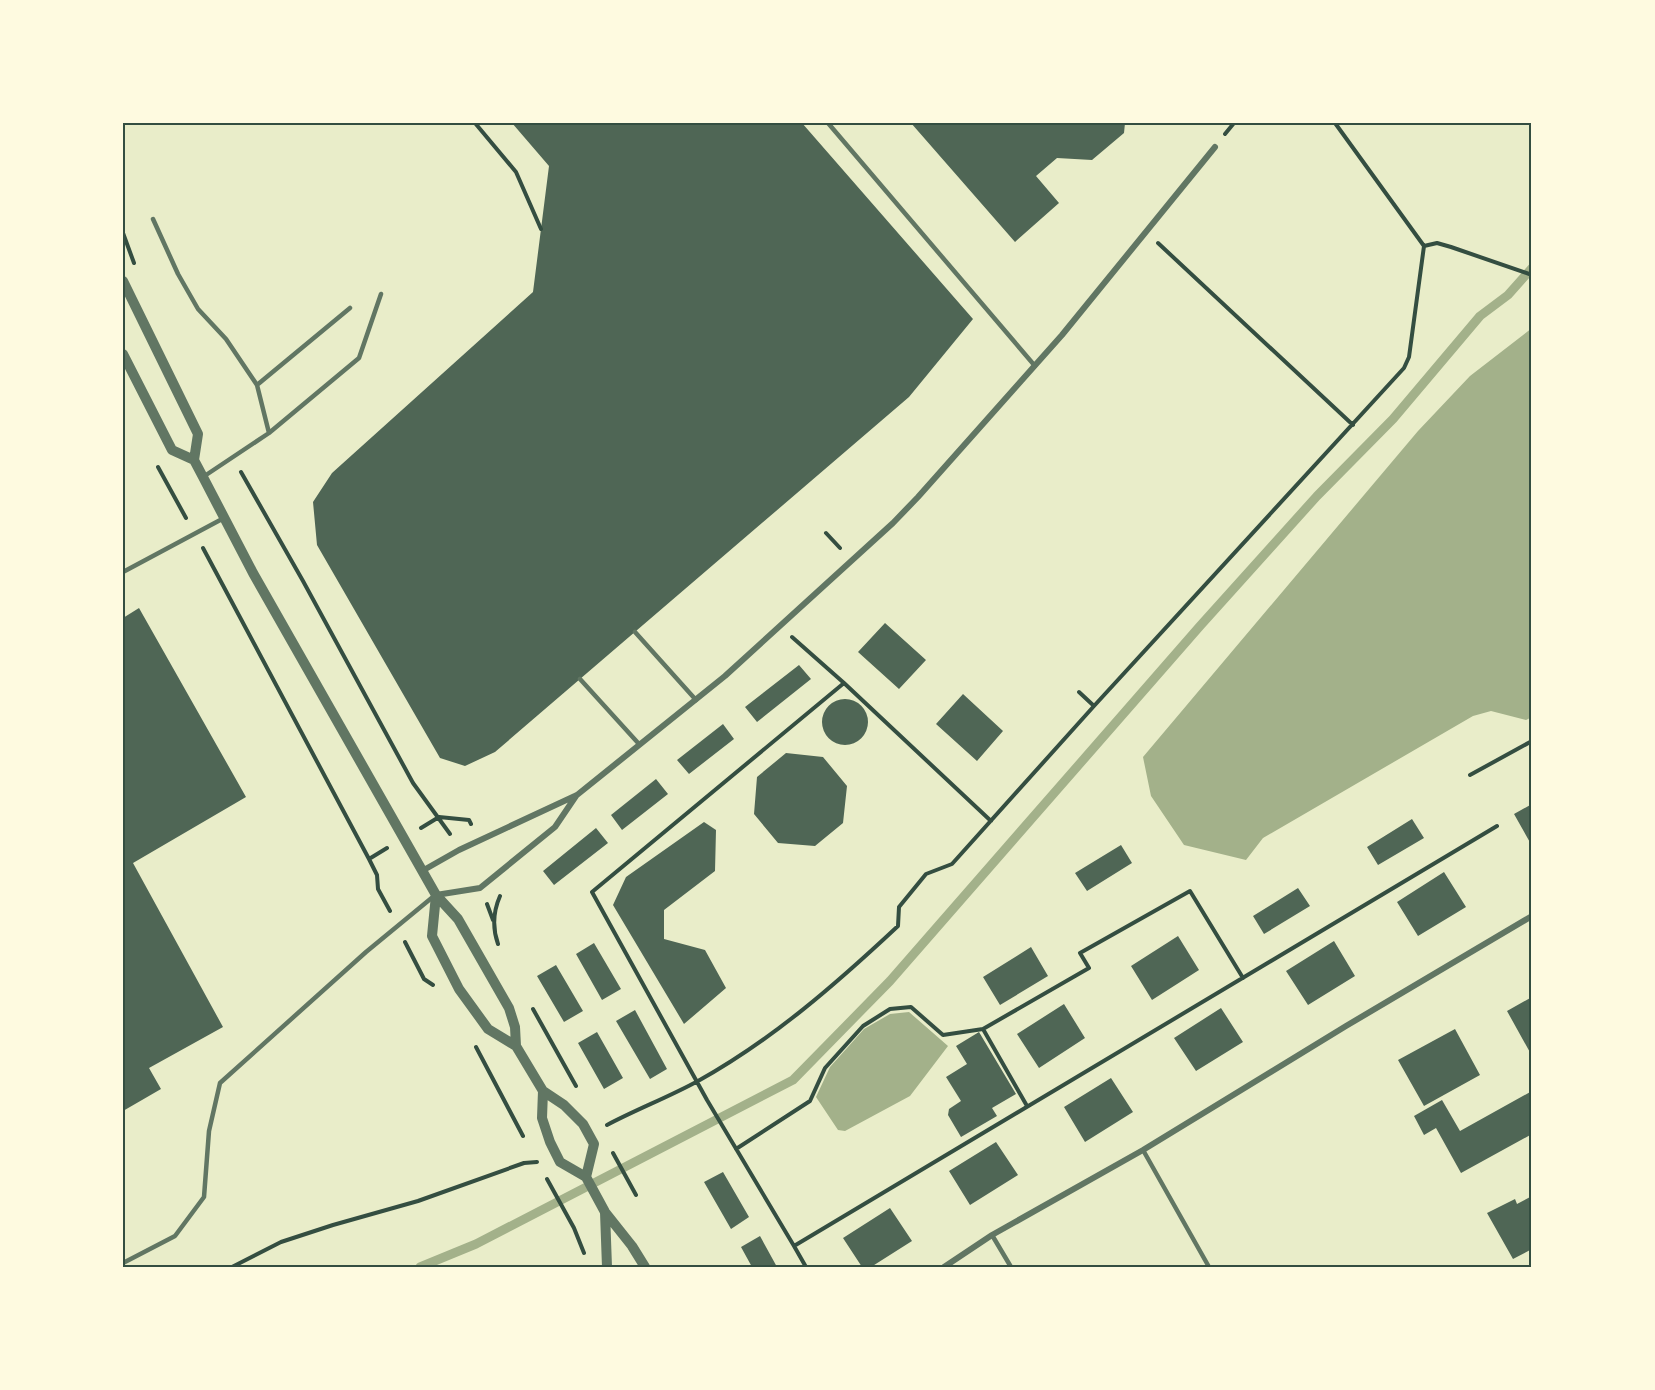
<svg xmlns="http://www.w3.org/2000/svg" width="1655" height="1390" viewBox="0 0 1655 1390" font-family="'PT Sans',sans-serif">
<style>
.water{fill:#a3b18a}
.lines{fill:none;stroke-linecap:round;stroke-linejoin:round}
.stream{stroke:#a3b18a;stroke-width:9}
.building{fill:#4f6655}
.path{stroke:#344e41;stroke-width:4}
.service{stroke:#617663;stroke-width:4.5}
.minor{stroke:#617663;stroke-width:6}
.tertiary{stroke:#617663;stroke-width:10}
.neatline{fill:none;stroke:#344e41;stroke-width:2}
</style>
<rect width="100%" height="100%" fill="#e9edc9"/>
<!-- water -->
<path class="water" d="M1532 328V717L1526 720 1491 711 1473 716 1263 838 1246 860 1184 845 1151 796 1143 757 1418 431 1470 376Z
M909 1012 948 1046 910 1096 845 1131 838 1130 816 1097 830 1067 864 1029 890 1014Z"/>
<g class="lines">
<!-- stream -->
<path class="stream" d="M420 1267 476 1244 793 1080 890 981 1200 626 1317 496 1393 419 1480 316 1508 295 1532 268"/>
</g>
<!-- building -->
<path class="building" d="M512 123H802L973 319 909 397 495 752 465 766 440 758 317 545 313 502 332 473 533 292 549 166Z
M911 123H1125L1124 133 1092 160 1057 158 1036 176 1059 203 1015 242Z
M139 608 246 797 133 863 223 1027 149 1068 161 1089 123 1111V618Z
M885 623 926 660 899 689 858 652Z
M799 665 811 679 757 722 745 707Z
M963 694 1003 731 977 761 936 724Z
M822 722a23 23 0 1 1 46 0a23 23 0 1 1-46 0Z
M723 724 734 739 689 774 677 760Z
M786 753 823 757 847 786 843 823 815 846 778 843 754 814 757 777Z
M656 779 668 794 622 830 611 815Z
M1532 804V846L1514 814Z
M1412 819 1424 838 1378 865 1367 847Z
M704 822 716 830 715 871 664 910V939L705 950 726 988 684 1024 613 905 626 877Z
M596 828 608 843 554 885 543 871Z
M1121 845 1132 863 1087 891 1075 873Z
M1444 872 1466 907 1418 936 1397 902Z
M1298 888 1310 906 1264 934 1253 916Z
M1178 936 1199 970 1152 1000 1131 966Z
M1334 941 1355 976 1308 1005 1286 971Z
M594 943 621 989 602 1000 576 954Z
M1031 947 1048 976 1000 1005 983 977Z
M556 965 583 1011 564 1022 537 976Z
M1532 997V1056L1507 1011Z
M1064 1004 1085 1038 1039 1068 1017 1034Z
M1221 1008 1243 1042 1196 1071 1174 1038Z
M635 1010 667 1069 650 1079 616 1021Z
M1455 1029 1480 1075 1424 1106 1398 1060Z
M597 1032 623 1078 604 1089 578 1043Z
M979 1032 1016 1094 992 1108 997 1116 961 1137 948 1115 949 1109 961 1101 946 1077 967 1064 956 1046Z
M1111 1078 1133 1112 1085 1142 1064 1107Z
M1532 1091V1134L1461 1173 1436 1128 1424 1135 1414 1116 1442 1100 1460 1131Z
M996 1142 1018 1175 970 1205 949 1171Z
M723 1172 749 1217 731 1229 704 1182Z
M1532 1196V1249L1513 1259 1487 1213 1515 1199 1517 1204Z
M890 1208 912 1241 871 1267H862L843 1238Z
M760 1236 777 1267H752L741 1247Z"/>
<g class="lines">
<!-- path -->
<path class="path" d="M475 123 516 172 541 229
M1225 134 1234 123
M123 233 134 263
M1158 243 1353 425
M1424 246 1437 243 1451 247 1532 275
M158 467 186 518
M241 472 303 581 413 783 450 834
M826 533 840 548
M203 548 369 859 377 875 378 889 390 911
M792 637 844 683
M1079 692 1094 706
M1470 775 1532 741
M991 821 844 683 592 892 707 1100 794 1246 1497 826
M421 828 439 817 469 820 471 824
M369 859 387 848
M487 904 493 920
M405 942 424 979 433 985
M498 944C492 927 493 912 500 896
M533 1009 576 1086
M476 1047 523 1136
M1027 1106 983 1029 1089 968 1080 953 1190 891 1243 978
M607 1125C637 1109 669 1097 698 1081 772 1040 836 984 898 926L899 907 926 874 952 864 1094 706 1404 368 1409 357 1424 246 1335 123
M736 1149 810 1101 825 1068 863 1026 890 1009 911 1007 943 1035 983 1029
M613 1153 636 1195
M547 1179 574 1228 584 1253
M794 1246 806 1267
M232 1267 281 1242 333 1225 418 1201 524 1163 537 1162"/>
<!-- service -->
<path class="service" d="M828 123 1035 366
M153 219 178 274 198 309 226 339 257 385 269 433
M257 385 350 308
M203 477 269 433 359 358 381 294
M123 572 224 518
M635 632 696 700
M580 679 639 744
M1143 1150 1209 1267
M992 1235 1011 1267
M123 1263 175 1236 204 1197 209 1131 220 1083 366 952 434 896"/>
<!-- minor -->
<path class="minor" d="M422 871 459 850 577 795 725 676 893 523 918 497 1062 335 1215 147
M436 895 480 888 555 827 576 796
M944 1267 992 1235 1143 1150 1346 1026 1532 916"/>
<!-- tertiary -->
<path class="tertiary" d="M123 281 198 434 194 460 203 477 253 573 436 895 458 919 509 1008 515 1027 516 1046
M123 354 172 450 194 460
M436 895 432 936 459 989 488 1029 516 1046 543 1091 564 1105 583 1124 594 1144 586 1177
M543 1091 542 1118 550 1142 560 1162 586 1177 605 1212 632 1246 645 1267
M605 1212 607 1267"/>
</g>
<!-- border -->
<rect width="1655" height="1390" fill="none" stroke="#fefae0" stroke-width="249"/>
<rect x="124" y="124" width="1406" height="1142" class="neatline"/>
</svg>
